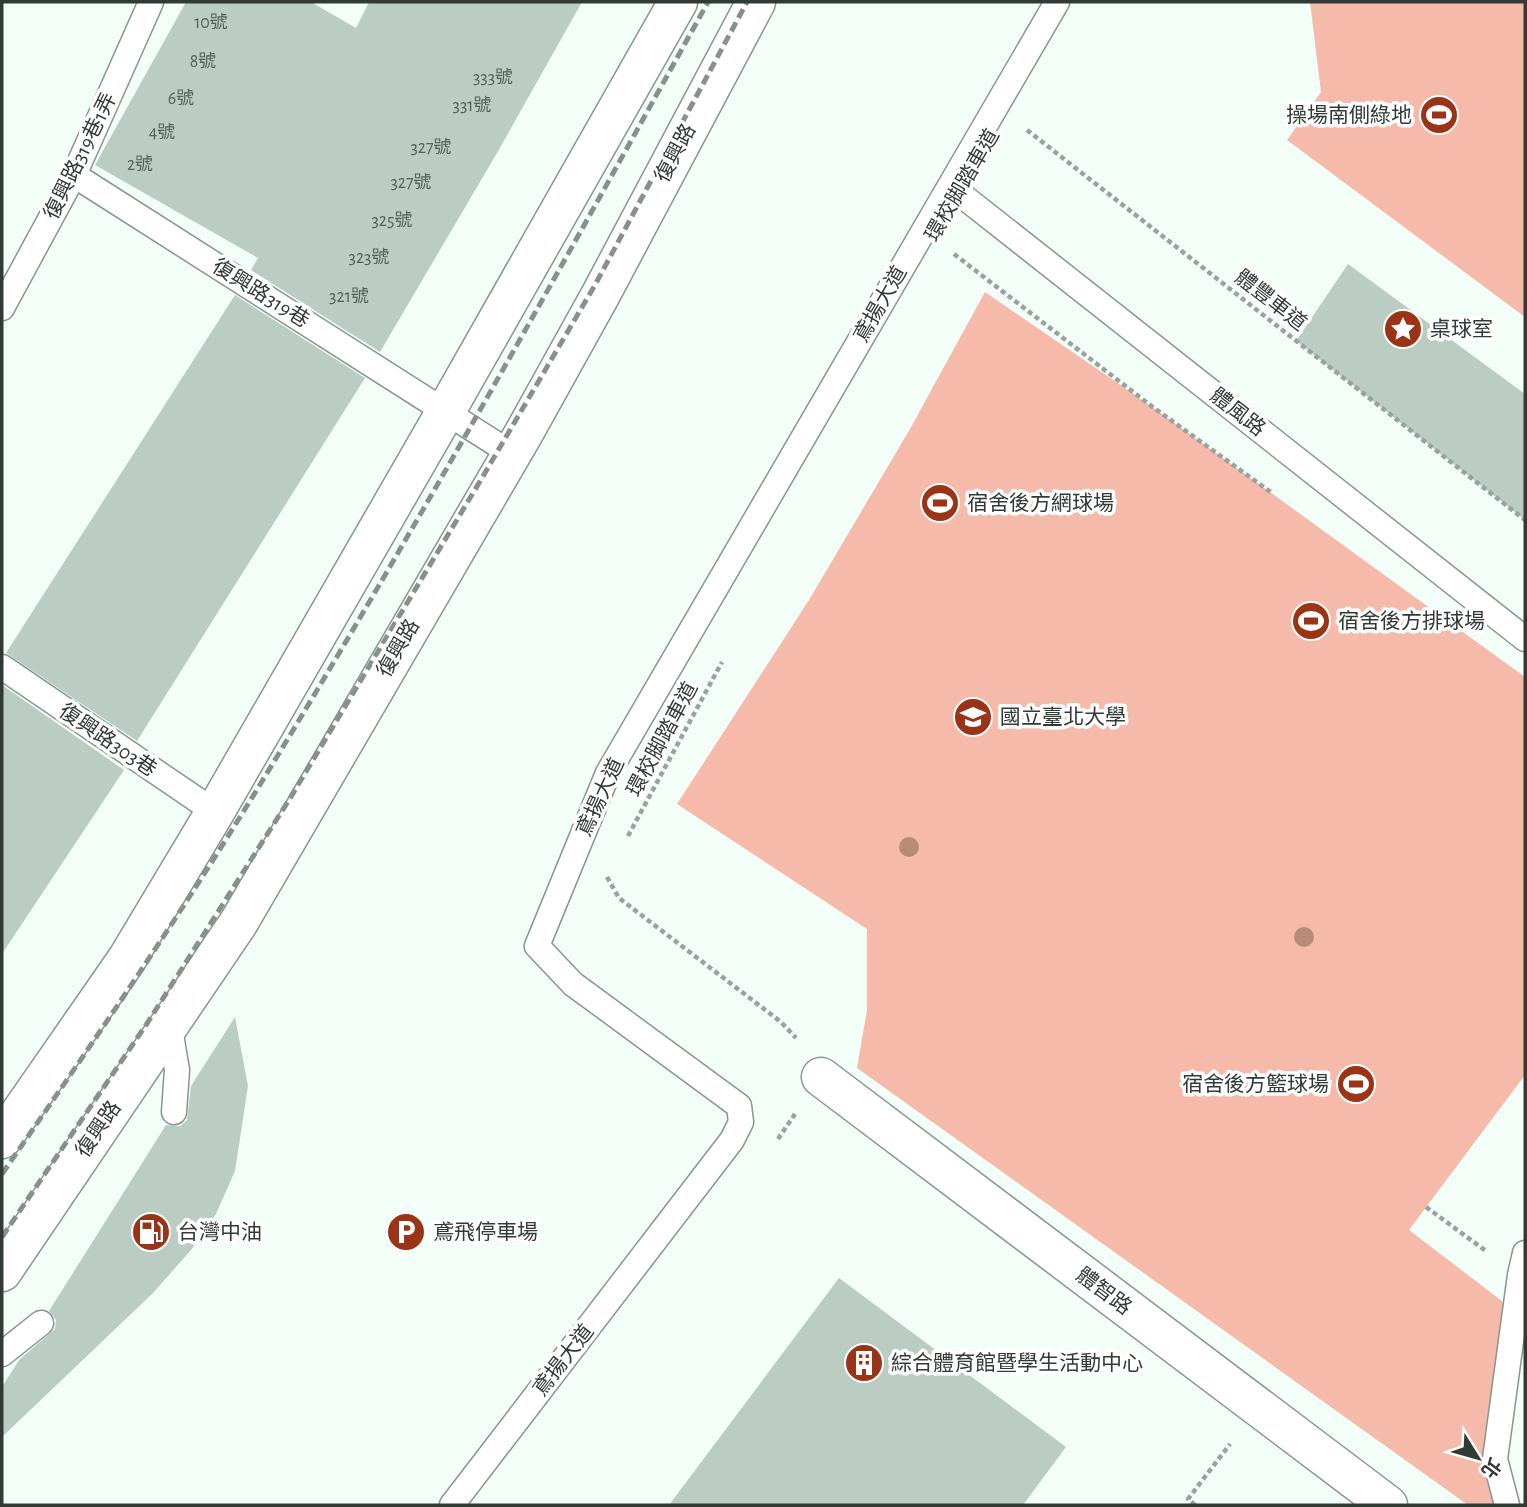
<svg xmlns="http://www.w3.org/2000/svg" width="1527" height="1507" viewBox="0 0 1527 1507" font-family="'Alegreya Sans','Noto Sans TC',sans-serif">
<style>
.green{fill:#f6baaa}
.building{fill:#bbcdc3}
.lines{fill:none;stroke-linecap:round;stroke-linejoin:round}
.service-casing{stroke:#86978e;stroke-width:27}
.pedestrian-casing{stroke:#86978e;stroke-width:41}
.secondary-casing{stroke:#86978e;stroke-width:41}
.path{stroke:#99a29e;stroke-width:4.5;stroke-dasharray:5 3.5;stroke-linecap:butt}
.service{stroke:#fff;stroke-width:24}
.pedestrian{stroke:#fff;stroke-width:38}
.secondary{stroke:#fff;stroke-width:38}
.rail{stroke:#87918c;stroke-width:5;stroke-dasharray:10 5;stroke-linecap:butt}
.tree{fill:#ba8a79}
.labels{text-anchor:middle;stroke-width:7;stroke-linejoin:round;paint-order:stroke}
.number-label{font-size:18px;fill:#545f59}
.poi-label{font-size:21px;fill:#323a36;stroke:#fff;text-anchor:start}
.street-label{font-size:21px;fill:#323a36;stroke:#fff}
</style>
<rect width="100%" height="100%" fill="#f3fef9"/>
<!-- green -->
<path class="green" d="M1310 2H1525V317L1287 140 1321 92Z
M985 292 1154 408 1525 677V1075L1409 1230 1515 1311 1495 1459 1507 1505H1468L857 1068 867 1010V929L677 804 809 600 910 429Z"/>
<!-- building -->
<path class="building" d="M186 2H311L356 28 369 2H582L497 153 380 352 251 270 258 258 95 165Z
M1348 264 1525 394V520L1296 341Z
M235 295 365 378 137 741 6 653Z
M2 685 124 770 2 954Z
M235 1017 248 1086 235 1171 216 1214 191 1250 153 1293 2 1437V1387L19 1360 55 1329 56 1320 49 1311 166 1125 180 1126 187 1120 191 1086Z
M839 1278 1066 1447 1023 1505H669Z"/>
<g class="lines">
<defs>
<path id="service" d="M74 175 512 454
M950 186 1525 639
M2 308 74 175 151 2
M2 667 215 812
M169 1023 177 1070 174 1112
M2 1354 41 1323
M452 1505 732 1140 741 1122 739 1106 573 984 537 946 608 773 1057 2
M1507 1505 1495 1459 1520 1275 1525 1253"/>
<path id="pedestrian" d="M821 1077 1388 1505"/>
<path id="secondary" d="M2 1139 127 959 215 812 446 411 678 2
M2 1272 239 922 525 431 601 294 756 2"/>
</defs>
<!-- service casing -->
<use href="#service" class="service-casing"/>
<!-- pedestrian casing -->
<use href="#pedestrian" class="pedestrian-casing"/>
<!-- secondary casing -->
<use href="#secondary" class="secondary-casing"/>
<!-- path -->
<path class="path" d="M1027 130 1525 520
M954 254 1154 408 1272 493
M628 836 722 662
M607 877 619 898 781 1022 796 1038
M778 1139 795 1114
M1426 1207 1486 1251
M1195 1505 1188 1499 1230 1444"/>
<!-- service -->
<use href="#service" class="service"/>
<!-- pedestrian -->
<use href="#pedestrian" class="pedestrian"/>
<!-- secondary -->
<use href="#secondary" class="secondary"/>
<!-- rail -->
<path class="rail" d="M2 1174C92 1044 182 913 264 778 419 524 564 262 708 2
M2 1237 148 1022 289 800 479 483 595 285 747 2"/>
</g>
<!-- trees -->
<g class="tree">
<circle cx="909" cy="847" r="10"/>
<circle cx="1304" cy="937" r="10"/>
</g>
<!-- icons -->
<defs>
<symbol id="stadium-disc" viewBox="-11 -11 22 22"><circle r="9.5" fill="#9b3317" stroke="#fff"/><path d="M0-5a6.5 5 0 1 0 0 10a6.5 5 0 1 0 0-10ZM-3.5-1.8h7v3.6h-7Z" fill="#fff"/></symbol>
<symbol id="sight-disc" viewBox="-11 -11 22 22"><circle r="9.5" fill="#9b3317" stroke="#fff"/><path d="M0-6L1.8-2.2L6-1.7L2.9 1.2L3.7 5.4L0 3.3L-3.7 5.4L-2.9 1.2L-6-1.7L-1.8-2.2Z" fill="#fff"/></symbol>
<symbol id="university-disc" viewBox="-11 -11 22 22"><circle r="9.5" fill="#9b3317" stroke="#fff"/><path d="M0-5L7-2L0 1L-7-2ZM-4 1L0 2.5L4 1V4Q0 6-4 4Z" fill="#fff"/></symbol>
<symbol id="fuel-disc" viewBox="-11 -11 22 22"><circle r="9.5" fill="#9b3317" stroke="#fff"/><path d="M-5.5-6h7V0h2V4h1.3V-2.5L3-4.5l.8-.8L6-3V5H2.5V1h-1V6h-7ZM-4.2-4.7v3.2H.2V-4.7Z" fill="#fff"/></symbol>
<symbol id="parking-disc" viewBox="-11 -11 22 22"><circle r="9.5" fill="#9b3317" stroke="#fff"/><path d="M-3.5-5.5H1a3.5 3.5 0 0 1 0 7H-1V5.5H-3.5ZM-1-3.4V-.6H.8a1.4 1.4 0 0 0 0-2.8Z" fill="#fff"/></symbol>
<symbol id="building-disc" viewBox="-11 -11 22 22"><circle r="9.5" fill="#9b3317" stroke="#fff"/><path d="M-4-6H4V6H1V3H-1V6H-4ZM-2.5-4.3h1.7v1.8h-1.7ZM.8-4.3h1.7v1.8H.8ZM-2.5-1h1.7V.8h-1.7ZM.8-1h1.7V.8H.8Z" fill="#fff"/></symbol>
</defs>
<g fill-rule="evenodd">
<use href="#stadium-disc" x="1417" y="93" width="44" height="44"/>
<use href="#sight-disc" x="1381" y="307" width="44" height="44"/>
<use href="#stadium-disc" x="918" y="481" width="44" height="44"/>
<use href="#stadium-disc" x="1289" y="599" width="44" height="44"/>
<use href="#university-disc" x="951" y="695" width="44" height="44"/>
<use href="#stadium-disc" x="1334" y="1062" width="44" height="44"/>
<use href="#fuel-disc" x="129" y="1210" width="44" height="44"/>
<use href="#parking-disc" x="384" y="1210" width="44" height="44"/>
<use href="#building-disc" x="842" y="1341" width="44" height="44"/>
</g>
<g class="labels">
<!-- number labels -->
<g class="number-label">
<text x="211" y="28">10號</text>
<text x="203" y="67">8號</text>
<text x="493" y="83">333號</text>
<text x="181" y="104">6號</text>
<text x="472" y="111">331號</text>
<text x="162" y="138">4號</text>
<text x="431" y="153">327號</text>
<text x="140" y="170">2號</text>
<text x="411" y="188">327號</text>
<text x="392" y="226">325號</text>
<text x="369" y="263">323號</text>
<text x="349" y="302">321號</text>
</g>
<!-- poi labels -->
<g class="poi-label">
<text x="1412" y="122" text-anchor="end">操場南側綠地</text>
<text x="1430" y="336">桌球室</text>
<text x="967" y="510">宿舍後方網球場</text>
<text x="1338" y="628">宿舍後方排球場</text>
<text x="1000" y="724">國立臺北大學</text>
<text x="1329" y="1091" text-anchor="end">宿舍後方籃球場</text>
<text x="178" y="1239">台灣中油</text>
<text x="433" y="1239">鳶飛停車場</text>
<text x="891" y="1370">綜合體育館暨學生活動中心</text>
</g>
<!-- street labels -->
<g class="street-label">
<text transform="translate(675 153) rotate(-62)" y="7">復興路</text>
<text transform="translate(80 156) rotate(-64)" y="7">復興路319巷1弄</text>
<text transform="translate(962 185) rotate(-60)" y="7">環校脚踏車道</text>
<text transform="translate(261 293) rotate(32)" y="7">復興路319巷</text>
<text transform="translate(1271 300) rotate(38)" y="7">體豐車道</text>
<text transform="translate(880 304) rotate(-60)" y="7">鳶揚大道</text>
<text transform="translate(1238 412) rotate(38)" y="7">體風路</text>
<text transform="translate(398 648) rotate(-60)" y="7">復興路</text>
<text transform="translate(662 739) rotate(-62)" y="7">環校脚踏車道</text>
<text transform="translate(108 740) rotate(34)" y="7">復興路303巷</text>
<text transform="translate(600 797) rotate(-65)" y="7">鳶揚大道</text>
<text transform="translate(98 1129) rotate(-56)" y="7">復興路</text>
<text transform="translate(1104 1291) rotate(37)" y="7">體智路</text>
<text transform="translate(563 1360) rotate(-52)" y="7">鳶揚大道</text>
</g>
</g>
<!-- border -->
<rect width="1527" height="1507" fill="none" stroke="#323a36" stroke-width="7"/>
<!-- north arrow -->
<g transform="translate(1478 1458) rotate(127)" stroke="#ffffff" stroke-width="5" paint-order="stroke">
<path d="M0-5L12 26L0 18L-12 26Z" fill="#323a36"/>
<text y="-10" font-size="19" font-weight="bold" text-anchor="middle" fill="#323a36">北</text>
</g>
</svg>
